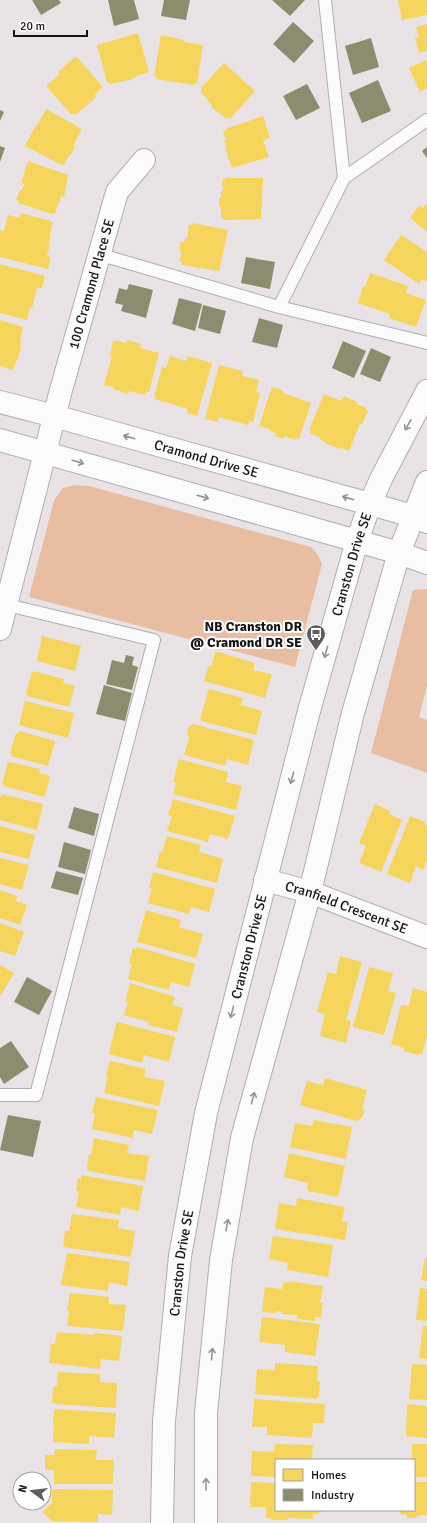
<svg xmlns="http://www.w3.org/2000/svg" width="427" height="1523" viewBox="0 0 427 1523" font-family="Signika,sans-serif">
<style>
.green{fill:#e9bda1}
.homes{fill:#f6d55c}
.industry{fill:#8c8c6e}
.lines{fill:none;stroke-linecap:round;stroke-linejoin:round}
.lane-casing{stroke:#b1adaf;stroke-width:14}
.street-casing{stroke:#b1adaf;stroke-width:24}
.secondary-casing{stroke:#b1adaf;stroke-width:24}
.lane{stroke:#fcfbfb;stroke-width:12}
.street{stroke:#fcfbfb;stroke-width:22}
.secondary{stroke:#fcfbfb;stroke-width:22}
.oneway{stroke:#949393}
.labels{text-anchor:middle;stroke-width:4;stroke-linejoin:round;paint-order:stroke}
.street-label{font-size:14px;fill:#161314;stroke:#fff}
.poi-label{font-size:14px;font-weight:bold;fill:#161314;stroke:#fff;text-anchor:end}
</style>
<rect width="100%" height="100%" fill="#e9e3e5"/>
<!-- green -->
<path class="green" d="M74 485 89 486 311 547 318 555 322 564 295 667 29 597 54 500 63 488Z
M427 589V686L419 717 427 720V773L371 753 413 590Z"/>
<!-- homes -->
<path class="homes" d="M398 0H427V15L402 20Z
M427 24V51L419 53 415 38 419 37 416 27Z
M138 33 149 72 136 76V77L130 80 109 84 108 82H107L97 45Z
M161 35 184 40V42L203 45 197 83H195L193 85 156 79 157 76H154Z
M76 56 103 87 94 95 96 96 92 101 75 115 73 113 72 115 46 86 60 74 58 72Z
M427 60V88L420 92 409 68Z
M224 63 255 91 230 119 228 117 227 119 211 107 212 105 207 100 208 99 200 92 202 90 201 88Z
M46 109 82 129 76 140 74 146 75 147 70 156 69 155 64 165 60 164 25 146 36 125 37 126Z
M263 116 270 138 263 140 269 157 232 168 225 149H227L224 141 226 140 223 132 226 131 225 129Z
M28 161 68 175 64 197 61 196 60 202 59 201 55 214 52 213V214L18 203 19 201 16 200 20 190H22L24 184 21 183Z
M225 178H263L261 219 223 220V218H221V207H219V198H221V191H223L222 180H225Z
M427 203V232L410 218 419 206 423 208Z
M21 213 51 221V222L53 223 50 234H51L49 243 50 244 47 256 51 257 48 269 0 257V230L4 231 8 215 20 218Z
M193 223 228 230 219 271 182 265V262H180L181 251H179L181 241 184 242 185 238 187 239 189 225H192Z
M401 235 427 252V282L422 279 419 284 384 260Z
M0 264 45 276 42 288H37L32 308H30L27 320 0 313Z
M370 273 408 286 406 293 426 300 416 327 389 318 390 314 358 303 363 287H365Z
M0 320 23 327 20 339H22L20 346 21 347 17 361H16L13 370 0 366Z
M116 340 126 343 127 340 141 344 140 348 159 353 149 392 146 391 145 395 129 391 128 394 113 389V387L104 385 112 356 110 355 113 341 115 342Z
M170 356 186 361 188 356 212 363 197 416 187 413 188 409 155 399 156 396H154L162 367 166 368Z
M219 365 243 371 242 376 259 380 256 392 260 393 253 422 249 421 248 425 219 417 217 422 205 419Z
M273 387 283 391V393L311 403 299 439 296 438 295 440 285 436 284 439 275 436 276 433 270 431V429L259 426 271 389Z
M324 394 341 401 344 396 357 402 356 404 367 408 366 410 368 411 362 424H360L349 451 341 448 340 449 325 443V442L319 439 320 437 310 434 311 431 309 430Z
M42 636 81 646 75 671 37 661Z
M215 651 255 663 253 670 272 674 265 698 204 681 209 665 212 666Z
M34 671 64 679 63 683 75 686 69 707 27 696 28 694 26 693 32 672H34Z
M209 689 243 698 241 705 262 711 256 735 201 721V719H200Z
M25 701 74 713 68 738 19 725Z
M193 724 254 740 248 765 227 759 225 766 184 755 189 738 187 734 188 728Z
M19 731 55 741 48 766 11 756 12 754 10 753 12 746 16 733 18 734Z
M179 759 228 772 226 782 242 786 236 810 173 794 176 783 173 782Z
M8 762 10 763V762L40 769 39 773 50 776 45 797 3 786 4 784H2Z
M2 794 43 804 37 830 0 820V798Z
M173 799 235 816 228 839 210 834 208 842 167 831 172 816 168 815Z
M375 804 390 811 389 814 402 820 381 872 359 863 366 846 359 843Z
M410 816 426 822 425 825 427 826V860L423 870 416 866 410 883 387 874Z
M0 826 35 835 29 859 0 852Z
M167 836 201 845 199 852 223 859 217 883 156 867 160 852 162 853Z
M0 858 29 865 22 890 0 884Z
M153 872 215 889 209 912 191 907 189 914 148 903 152 889 149 888Z
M0 890 17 896 16 901 27 905 20 925 0 918Z
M146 910 181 920 179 927 203 934 196 958 137 942Z
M0 923 24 932 15 956 0 951Z
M137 947 195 964 189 987 171 982 169 990 128 979 132 964 129 963 133 948 136 949Z
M340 956 362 962 346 1020 351 1021 346 1043 320 1036 325 1014 317 1012 328 972 336 974Z
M0 965 14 973 1 995H0Z
M369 967 393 973 388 991 396 993 384 1035 353 1027Z
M130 983 175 997 172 1005 183 1008 177 1032 148 1025 149 1022 124 1015 128 1002H125Z
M413 988 427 992V1035L422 1054 419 1053V1055L404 1051V1048L391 1044 401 1005 409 1006Z
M118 1022 175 1037 169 1062 144 1055 142 1063 109 1054 116 1024Z
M111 1061 146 1069 144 1077 165 1081 159 1106 104 1093 108 1077H106L109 1063Z
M325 1078 367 1090 362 1108 364 1111 362 1118 356 1121 300 1105 307 1081 323 1085Z
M96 1097 158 1110 152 1134 134 1130 133 1138 92 1129 95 1114 92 1113Z
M314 1120 352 1127 346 1159 290 1147 295 1123 312 1126Z
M94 1138 129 1145 127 1153 149 1156 145 1181 88 1171 87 1169 89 1154 91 1155Z
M289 1153 345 1166 338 1197 308 1191V1189H307L308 1183 284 1177Z
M81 1175 143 1186 139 1211 121 1207 120 1215 76 1207 79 1191H76L78 1178 81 1179Z
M297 1198 345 1207 342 1221 348 1222 345 1240 275 1229 279 1203 296 1206Z
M72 1214 119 1220 118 1228 135 1231 131 1257 63 1247 65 1231H69Z
M273 1236 333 1245 328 1277 287 1270 288 1263 269 1259Z
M67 1253 130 1262 127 1286 109 1282 108 1291 61 1285Z
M425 1258H427V1281L421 1280Z
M288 1281 323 1286 320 1303H323L321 1317H315V1321L297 1319V1315L281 1314 282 1312 276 1311V1313L262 1312 265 1287 282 1289 283 1282 289 1283Z
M420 1288 427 1289V1321L416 1320Z
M70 1293 109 1297V1304L126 1305 123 1331 67 1326 69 1311H67Z
M262 1317 320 1324 315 1356 285 1352V1345L259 1342Z
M423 1326H427V1359L419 1358Z
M57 1332 94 1335 95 1333 122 1336 119 1361 101 1359 100 1369 49 1363 51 1344H55Z
M275 1363 318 1366 317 1381H320L319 1396 316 1399 255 1394 257 1369 275 1370Z
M412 1364 427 1365V1400L409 1399Z
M58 1372 100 1374V1382L117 1383 116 1408 55 1404V1403H52L53 1387 57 1386Z
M254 1399 325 1404 324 1423H313L312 1438 267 1435V1427H252Z
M407 1404 427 1406V1438L406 1436Z
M55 1409 116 1413 114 1438 89 1436V1444L53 1442 54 1426H53L54 1411H55Z
M275 1444 313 1445 312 1460H276V1477L251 1476 252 1451 274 1452Z
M412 1444H427V1477H414V1460H412Z
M55 1449 97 1450 96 1460H114L113 1484H54V1470H45V1455H54Z
M251 1482 276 1483V1510H324V1512H319V1514H313V1519L288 1518V1520H271V1518H266V1507H250Z
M414 1482H427V1515H420V1516H416L415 1518H407V1515L400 1514V1510H414Z
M52 1489 113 1490 112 1515 98 1514V1522L52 1521 42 1512 52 1503Z"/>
<!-- industry -->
<path class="industry" d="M32 0H59L61 3 41 15Z
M108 0H134L139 19 114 26Z
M164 0H190L186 20 161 16Z
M272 0H305L290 16Z
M293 22 314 41 294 63 273 44Z
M371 38 379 67 353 75 345 46Z
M378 80 391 111 362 123 349 93Z
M307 84 320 108 296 120 283 96Z
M0 110 4 112 0 121Z
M0 146 5 148 0 162Z
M427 147V158L422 151Z
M246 257 275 262 270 289 241 283Z
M129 284 153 290 146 318 121 311 123 305 115 303 119 288 127 290Z
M179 298 202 304 195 331 172 324Z
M203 305 226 311 220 334 198 328Z
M259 318 283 325 277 348 252 342Z
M343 341 366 351 354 378 332 368Z
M371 348 391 357 380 382 360 374Z
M126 655 134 657 132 665 138 667 132 690 106 684 112 660 124 663Z
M104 685 132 693 125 721 96 714Z
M74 807 99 814 94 836 68 828Z
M64 842 91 850 85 874 58 867Z
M56 871 83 878 78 895 51 888Z
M27 977 52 991 39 1015 14 1002Z
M11 1041 29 1067 4 1084 0 1077V1048Z
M8 1115 41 1121 33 1157 0 1150Z"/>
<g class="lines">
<defs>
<path id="lane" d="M344 178 427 120
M98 254 279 307 427 343
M279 307 344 178 325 0
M0 1095H36L154 640 7 605"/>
<g id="street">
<path id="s1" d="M0 402 54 416 370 504 413 516 427 522"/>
<path d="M0 440 357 541 399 553 427 563"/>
<path id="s2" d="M0 629 61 390 117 192 144 160"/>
<path id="s3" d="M265 880 310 892 427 937"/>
</g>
<g id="secondary">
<path id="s4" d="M162 1523 164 1421 180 1256 206 1113 309 711 357 541 370 504 381 479 427 391"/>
<path d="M206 1523V1413L221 1260 242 1138 310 892 353 713 399 553 427 482"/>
</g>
</defs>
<!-- lane casing -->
<use href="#lane" class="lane-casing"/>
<!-- street casing -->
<use href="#street" class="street-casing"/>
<!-- secondary casing -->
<use href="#secondary" class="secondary-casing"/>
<!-- lane -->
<use href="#lane" class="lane"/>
<!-- street -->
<use href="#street" class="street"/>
<!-- secondary -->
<use href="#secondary" class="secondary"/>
</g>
<!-- one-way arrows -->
<defs><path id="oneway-shaft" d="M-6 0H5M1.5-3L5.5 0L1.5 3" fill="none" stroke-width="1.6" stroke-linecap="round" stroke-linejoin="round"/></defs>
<g class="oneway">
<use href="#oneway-shaft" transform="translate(408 425) rotate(119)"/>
<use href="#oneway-shaft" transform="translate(129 437) rotate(-164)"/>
<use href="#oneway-shaft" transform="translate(78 462) rotate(16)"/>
<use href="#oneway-shaft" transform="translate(203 497) rotate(16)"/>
<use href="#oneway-shaft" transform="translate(348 498) rotate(-164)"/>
<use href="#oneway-shaft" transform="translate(326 652) rotate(106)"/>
<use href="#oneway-shaft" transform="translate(292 778) rotate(105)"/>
<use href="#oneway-shaft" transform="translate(232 1012) rotate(104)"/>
<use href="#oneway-shaft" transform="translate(253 1098) rotate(-75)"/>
<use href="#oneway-shaft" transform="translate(227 1225) rotate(-80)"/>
<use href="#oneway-shaft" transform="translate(212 1354) rotate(-85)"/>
<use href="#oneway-shaft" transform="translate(206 1484) rotate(-90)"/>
</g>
<!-- icons -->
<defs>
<symbol id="bus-pin" viewBox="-11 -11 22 30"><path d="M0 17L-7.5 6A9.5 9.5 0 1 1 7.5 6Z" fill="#605c5d" stroke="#fff"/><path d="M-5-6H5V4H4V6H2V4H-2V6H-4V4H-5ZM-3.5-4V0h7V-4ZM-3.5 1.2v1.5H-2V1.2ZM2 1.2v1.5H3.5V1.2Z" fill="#fff"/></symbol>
</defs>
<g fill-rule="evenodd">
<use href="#bus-pin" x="305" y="623" width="22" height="30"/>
</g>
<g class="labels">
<!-- street labels -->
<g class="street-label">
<text dy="5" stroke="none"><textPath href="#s2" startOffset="357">100 Cramond Place SE</textPath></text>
<text dy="5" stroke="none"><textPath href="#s1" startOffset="214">Cramond Drive SE</textPath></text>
<text dy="5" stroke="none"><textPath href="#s4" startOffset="981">Cranston Drive SE</textPath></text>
<text dy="5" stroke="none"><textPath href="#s3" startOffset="86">Cranfield Crescent SE</textPath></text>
<text dy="5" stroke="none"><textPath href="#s4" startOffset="585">Cranston Drive SE</textPath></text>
<text dy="5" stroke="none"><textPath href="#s4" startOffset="261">Cranston Drive SE</textPath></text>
</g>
<!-- poi labels -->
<g class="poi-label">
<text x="302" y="631">NB Cranston DR<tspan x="302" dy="16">@ Cramond DR SE</tspan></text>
</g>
</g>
<!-- legend -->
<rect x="275" y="1459" width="140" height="52" fill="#ffffff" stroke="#a2a1a1"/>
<rect x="283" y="1469" width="20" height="12" fill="#f6d55c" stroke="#a2a1a1"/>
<text x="311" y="1479" font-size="12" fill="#161314">Homes</text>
<rect x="283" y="1489" width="20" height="12" fill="#8c8c6e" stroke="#a2a1a1"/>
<text x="311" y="1499" font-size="12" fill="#161314">Industry</text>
<!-- north arrow -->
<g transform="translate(32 1491) rotate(285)"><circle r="19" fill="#ffffff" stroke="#a2a1a1"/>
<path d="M0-3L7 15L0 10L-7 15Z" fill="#605c5d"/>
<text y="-6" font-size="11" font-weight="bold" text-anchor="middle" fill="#161314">N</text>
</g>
<!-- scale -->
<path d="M14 30v6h73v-6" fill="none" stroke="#161314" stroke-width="2"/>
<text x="20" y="30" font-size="12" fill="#161314" stroke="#ffffff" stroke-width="3" paint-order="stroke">20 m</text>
</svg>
